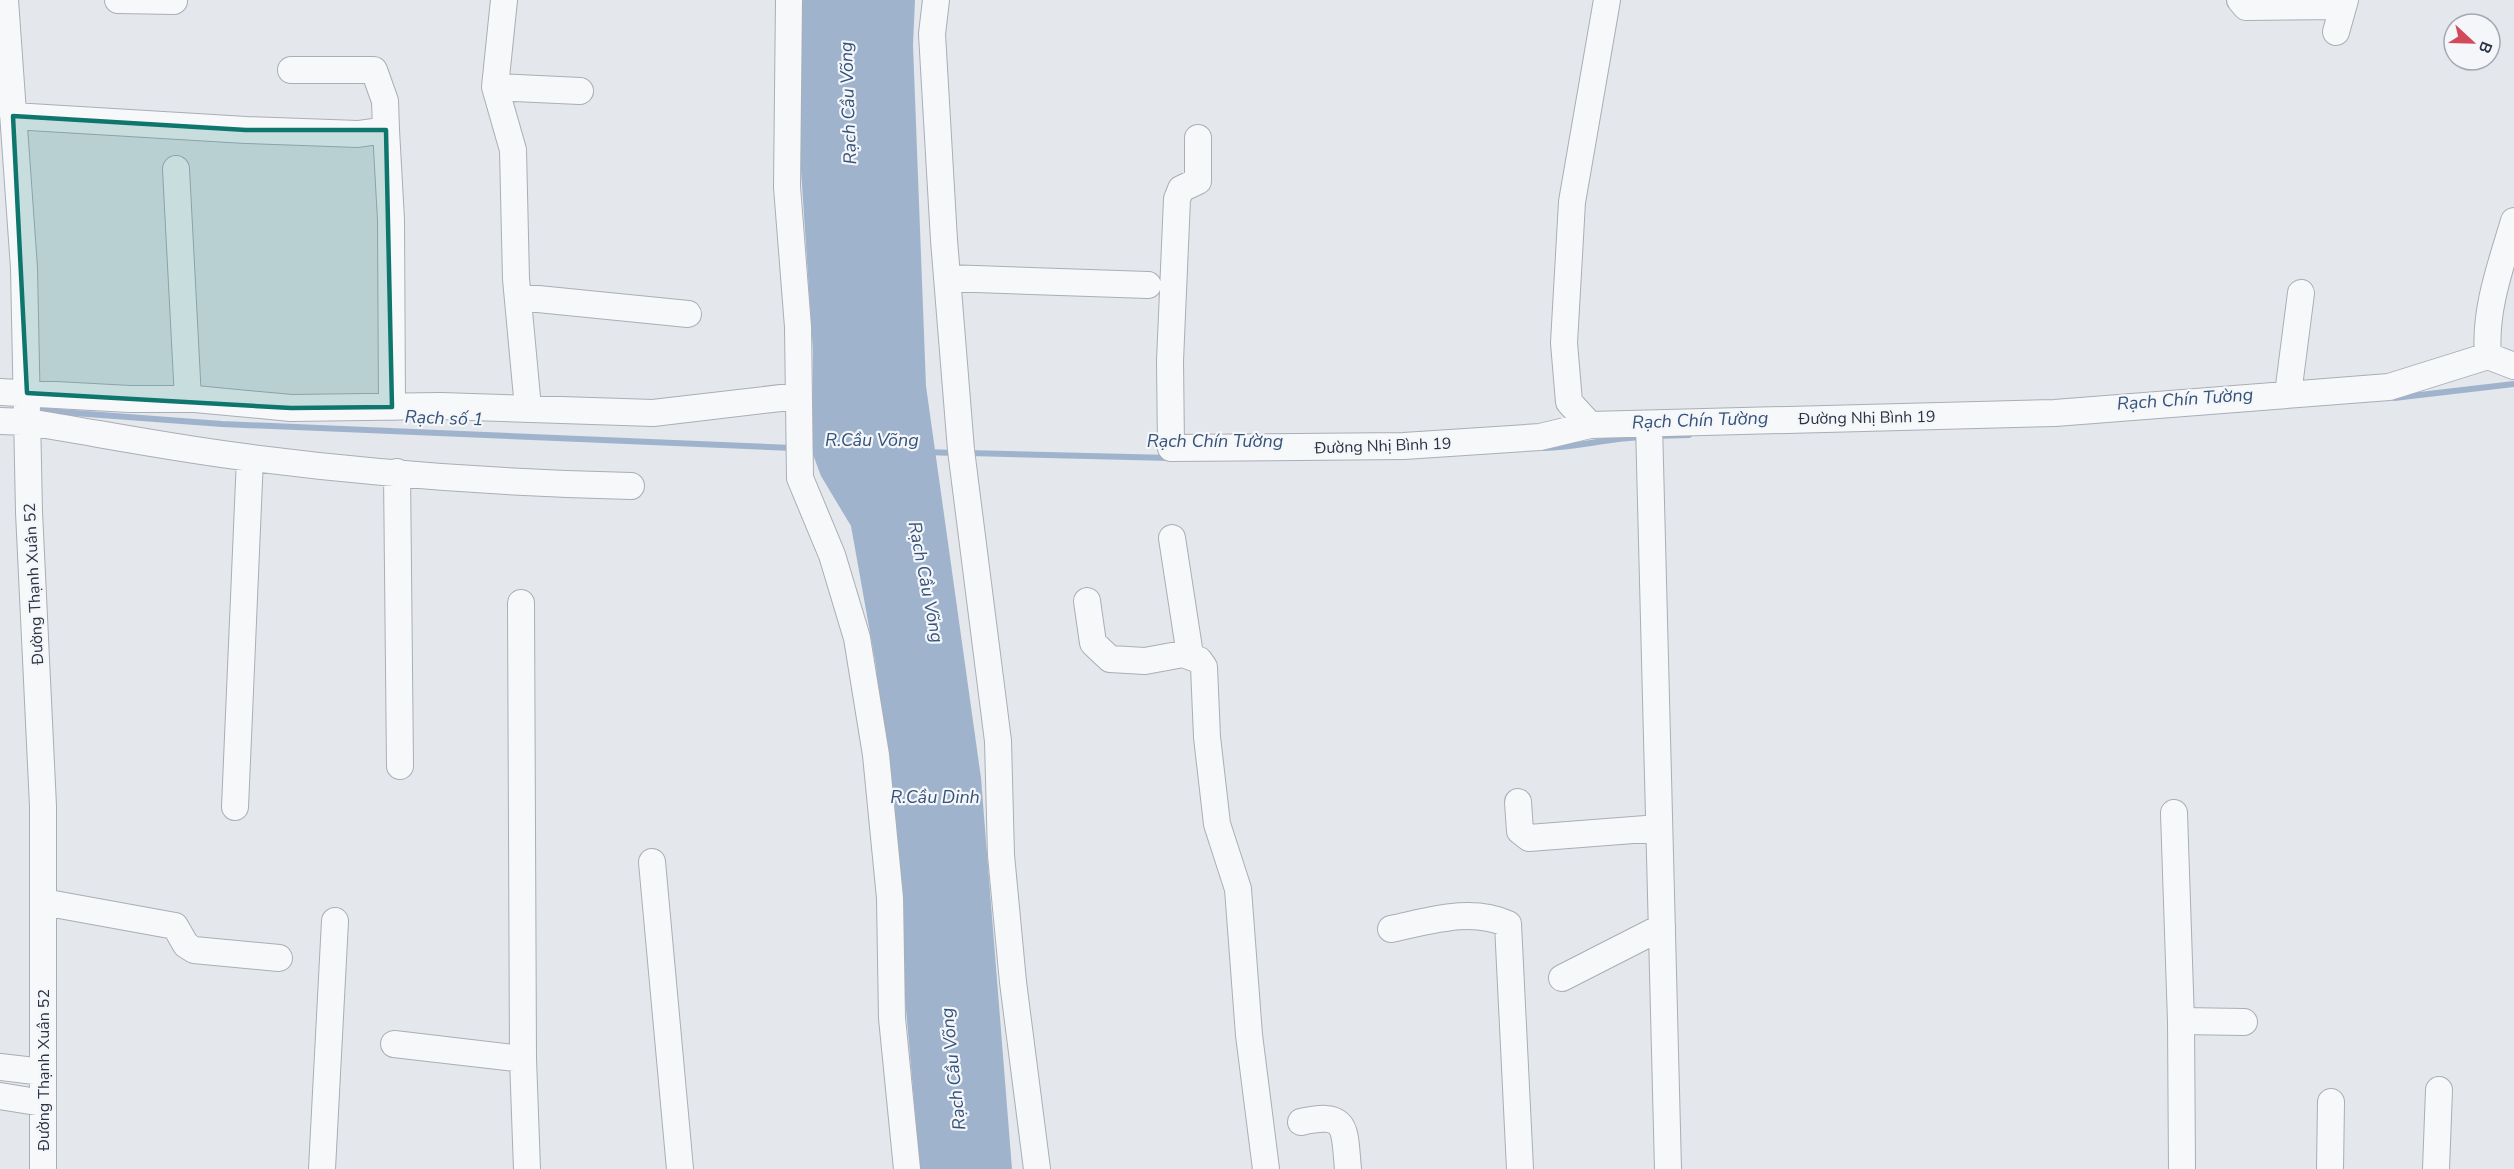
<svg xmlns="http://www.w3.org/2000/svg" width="2514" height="1169" viewBox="0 0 2514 1169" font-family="'Nunito Sans',sans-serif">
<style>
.water{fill:#9fb4cc}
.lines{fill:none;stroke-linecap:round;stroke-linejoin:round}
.stream{stroke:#9fb4cc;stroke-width:6}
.minor-casing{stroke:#a9aeb7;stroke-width:28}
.minor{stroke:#f7f8fa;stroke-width:26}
.marked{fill:#0f766e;fill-opacity:0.2;stroke:#0f766e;stroke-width:4.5;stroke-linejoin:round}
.labels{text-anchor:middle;stroke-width:4.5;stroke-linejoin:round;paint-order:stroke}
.street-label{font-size:16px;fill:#2b3445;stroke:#f4f6f9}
.water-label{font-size:18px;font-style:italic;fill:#34527a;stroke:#f4f6f9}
</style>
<rect width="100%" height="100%" fill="#e4e7ec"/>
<!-- water -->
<path class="water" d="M800 0H915L913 45 926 386 981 778 1012 1169H920L876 666 851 526 821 476 812 452 813 351 800 155Z"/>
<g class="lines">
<!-- stream -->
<path class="stream" d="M2394 398 2514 384
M34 410 222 424 793 448
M1654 436 1689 435
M1544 448C1578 447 1610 438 1644 437
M926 452 955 453
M968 453 1171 458"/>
<defs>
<path id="minor" d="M5 0 24 268 29 512 43 806V1169
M118 0 174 1
M504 0 495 87 513 150 516 279 528 408
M789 0 787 187 798 327 800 478 832 555 857 638 876 755 890 898 892 1018 907 1169
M936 0 932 34 944 240 961 450 998 741 1001 855 1013 982 1037 1169
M2240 0 2246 7 2343 6
M2336 32 2345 0
M495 87 580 91
M13 116 246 130 358 134 386 130 385 101 374 70H291
M386 130 391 220 392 407
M1198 138V181L1181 189 1177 199 1170 361 1171 448 1404 446 1540 437 1590 425 2055 413 2389 387 2488 356
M176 169 188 399
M2514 221C2501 265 2484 310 2488 356L2514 366
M947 278 1148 285
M518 297 688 314
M0 392 130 399H195L291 408 441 406 653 413 798 396
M2288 394 2301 293
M0 421 28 422C102 434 177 449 252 458 377 474 505 483 631 486
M1649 424 1668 1169
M1590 425 1569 402 1564 343 1572 202 1607 0
M397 472 400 766
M1172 538 1190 655
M1087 601 1093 643 1110 659 1145 661 1183 654 1199 660 1204 667 1207 737 1217 824 1238 889 1249 1035 1266 1169
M521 603 523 1059 527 1169
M1518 802 1520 831 1529 838 1659 828
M235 807 250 458
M2174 813 2181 1021 2182 1169
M652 862 680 1169
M43 902 175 926 186 945 194 950 279 958
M1391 929C1430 921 1470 907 1508 924L1520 1169
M1562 978 1662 927
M2181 1021 2244 1022
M394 1044 523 1059
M0 1067 43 1072
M0 1096 43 1103
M1301 1122C1349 1111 1344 1129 1348 1169
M322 1169 335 921
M2330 1169 2331 1102
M2436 1169 2439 1090"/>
</defs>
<!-- minor casing -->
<use href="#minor" class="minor-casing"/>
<!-- minor -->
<use href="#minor" class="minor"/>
</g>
<!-- marked area -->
<path class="marked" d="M13 116 246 130H386L392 407 291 408 27 393Z"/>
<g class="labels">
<!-- street labels -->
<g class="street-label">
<text transform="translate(1867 417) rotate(-1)" y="6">Đường Nhị Bình 19</text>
<text transform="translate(1383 445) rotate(-2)" y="6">Đường Nhị Bình 19</text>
<text transform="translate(33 584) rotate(-93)" y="6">Đường Thạnh Xuân 52</text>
<text transform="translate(43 1070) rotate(-90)" y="6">Đường Thạnh Xuân 52</text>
</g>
<!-- water labels -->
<g class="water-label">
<text transform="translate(848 103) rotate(-92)" y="6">Rạch Cầu Võng</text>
<text transform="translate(2185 399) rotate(-4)" y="6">Rạch Chín Tường</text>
<text transform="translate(444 418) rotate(2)" y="6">Rạch số 1</text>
<text transform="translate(1700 420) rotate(-2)" y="6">Rạch Chín Tường</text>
<text x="872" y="446">R.Cầu Võng</text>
<text x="1215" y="447">Rạch Chín Tường</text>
<text transform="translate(926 582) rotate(79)" y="6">Rạch Cầu Võng</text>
<text x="935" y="803">R.Cầu Dinh</text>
<text transform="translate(953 1069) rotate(-96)" y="6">Rạch Cầu Võng</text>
</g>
</g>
<!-- north arrow -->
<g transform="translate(2472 42) rotate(112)"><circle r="28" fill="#f4f6f9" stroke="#a4a8b1" stroke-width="1.5"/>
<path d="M0-4.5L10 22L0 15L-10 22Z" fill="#d1495b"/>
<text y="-9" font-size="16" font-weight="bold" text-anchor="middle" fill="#2b3445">B</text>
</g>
</svg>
